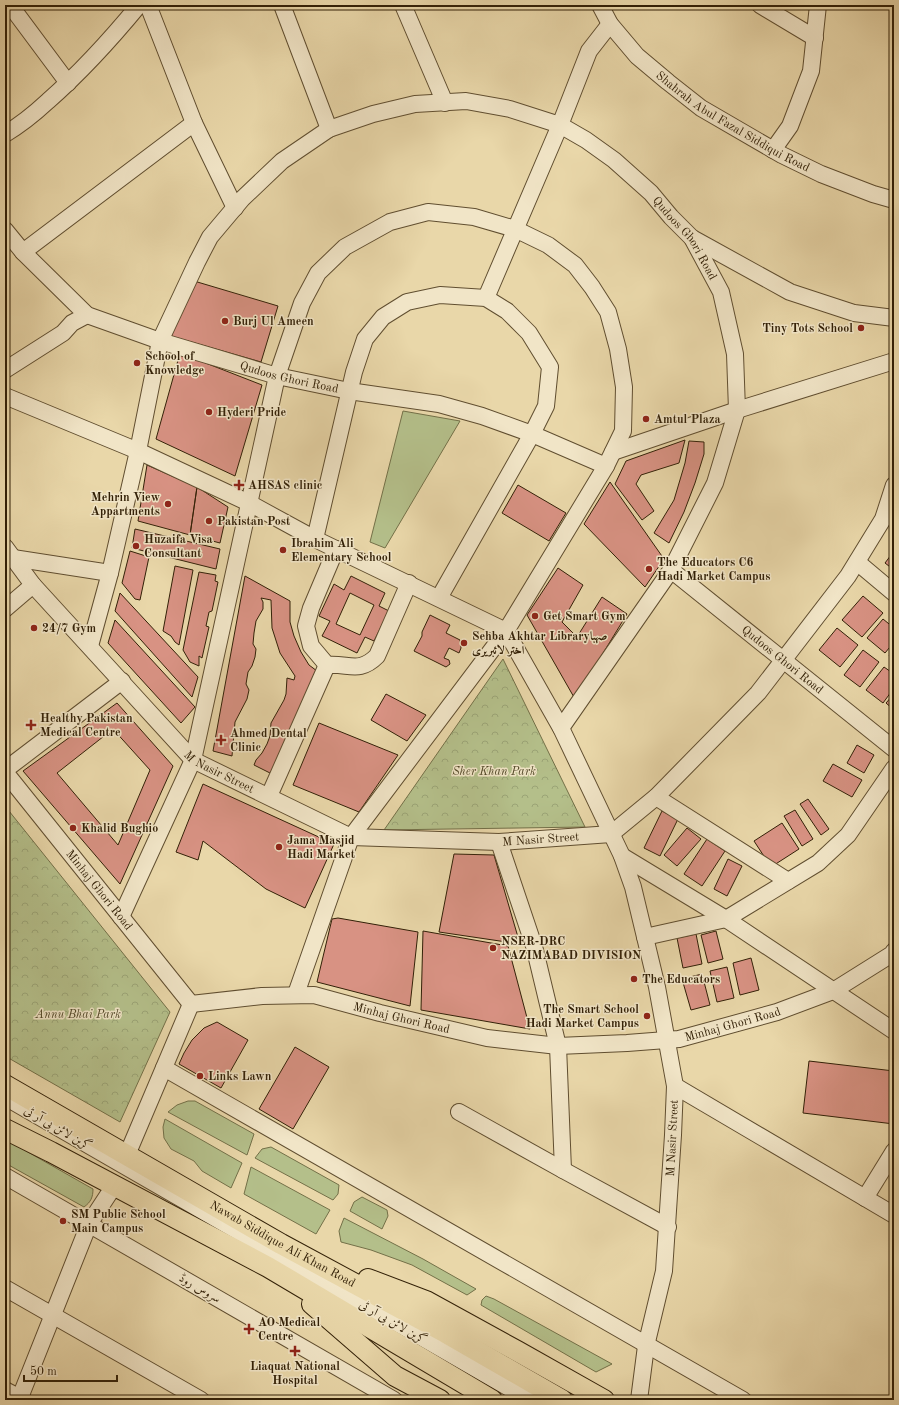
<svg xmlns="http://www.w3.org/2000/svg" width="899" height="1405" viewBox="0 0 899 1405" font-family="'Old Standard TT',Amiri,serif">
<style>
.green{fill:#b4bf8a;stroke:#737048}
.park{fill:url(#park-crowns);stroke:#737048}
.building{fill:#d89283;stroke:#322007;fill-rule:evenodd}
.lines{fill:none;stroke-linecap:round;stroke-linejoin:round}
.minor-casing{stroke:#604e30;stroke-width:18}
.major-casing{stroke:#322007;stroke-width:22}
.minor{stroke:#f1e5c7;stroke-width:16}
.major{stroke:#e9d7a9;stroke-width:20}
.poi-dot{fill:#8f2418;stroke:#f1e5c7;stroke-width:1.5}
.labels{text-anchor:middle;stroke-width:3;stroke-linejoin:round;paint-order:stroke}
.street-label{font-size:12px;fill:#322007;stroke:#f1e5c7}
.poi-label{font-size:12px;font-weight:bold;fill:#322007;stroke:#f1e5c7;text-anchor:start}
.park-label{font-size:12px;font-style:italic;fill:#524828;stroke:#f1e5c7}
</style>
<defs>
<pattern id="park-crowns" width="20" height="18" patternUnits="userSpaceOnUse"><rect width="20" height="18" fill="#b4bf8a"/><path d="M2 6a3 3 0 1 1 6 0M12 15a3 3 0 1 1 6 0" fill="none" stroke="#9ba476"/></pattern>
</defs>
<rect width="100%" height="100%" fill="#e9d7a9"/>
<filter id="stains"><feTurbulence type="fractalNoise" baseFrequency=".005" numOctaves="4"/><feColorMatrix values="0 0 0 0 .2 0 0 0 0 .09 0 0 0 0 .02 0 0 0 .5 -.17"/></filter>
<radialGradient id="worn" r=".72"><stop offset=".6" stop-color="#630" stop-opacity="0"/><stop offset="1" stop-color="#630" stop-opacity=".3"/></radialGradient>
<!-- green -->
<path class="green" d="M403 411 460 421 385 548 370 542Z
M188 1101H195L254 1134 247 1155 168 1112 177 1105Z
M165 1119 242 1163 231 1188 202 1171 194 1161 171 1149 164 1138 163 1127Z
M5 1139 93 1189C93 1197 91 1202 84 1207L5 1163Z
M271 1147 339 1185 338 1194 333 1200 255 1158 262 1149Z
M251 1167 330 1210 316 1234 244 1194Z
M362 1197 387 1210 388 1216 382 1229 350 1211 354 1202Z
M344 1218 423 1259 476 1289 467 1295 412 1265 371 1250 341 1242 339 1231Z
M486 1296 494 1299 612 1364 596 1372 481 1305 482 1300Z"/>
<!-- park -->
<path class="park" d="M503 659 585 827 384 830Z
M5 806 170 1012 120 1122 5 1056Z"/>
<!-- building -->
<path class="building" d="M194 281 278 306 261 362 170 336Z
M180 353 262 385 235 476 156 439Z
M685 440 679 463 641 475 636 484 654 511 642 520 615 484 626 461Z
M689 441 704 442V454L695 483 684 512 669 543 654 533 674 500 685 463Z
M147 465 197 487 190 535 138 521Z
M610 482 664 559 645 587 584 524Z
M518 485 566 513 549 541 502 513Z
M197 487 228 507 220 543 190 535Z
M135 529 220 549 216 569 132 548Z
M130 551 149 557 140 600 135 599 122 583Z
M894 551V570L885 563Z
M175 566 193 570 179 645 175 642 171 636 163 631Z
M558 568 583 585 562 622 577 637 602 597 627 614 575 699 527 615Z
M199 572 216 575 215 581 218 582 212 611 209 612 206 626 209 627 202 658 199 656V666L190 662 183 650Z
M245 576 290 601V622L294 636 301 652 309 665 317 671 274 775 254 765 256 760 262 753 267 744 270 736 271 723 284 700 286 694 287 678 294 680 295 676 280 653 272 628 271 600 261 598 263 602V609L256 621 254 633 253 644 256 649 255 657 252 666 248 672 246 684 249 690 247 699 235 722 232 756 213 751Z
M351 576 385 593 379 606 389 611 374 641 365 637 357 653 322 636 330 621 319 616 334 584 344 590ZM350 593 374 605 360 635 336 624Z
M120 593 198 677 192 697 115 611Z
M863 596 883 613 862 637 842 620Z
M430 615 450 625 446 633 460 640 461 648 459 653 449 648 444 658 449 660 450 664 446 667 414 651 422 636V632Z
M883 619 894 628V642L885 653 867 638Z
M115 620 195 707 181 723 108 643Z
M837 628 858 645 840 667 819 650Z
M894 649V660L889 656Z
M863 650 879 662 860 687 844 675Z
M884 667 894 674V688L883 703 866 690Z
M386 694 426 715 407 741 371 720Z
M894 694V710L886 703Z
M117 703 173 766 120 884 23 771ZM113 729 150 770 118 845 57 773Z
M319 723 398 755 359 812 293 785Z
M857 745 874 755 864 773 847 763Z
M833 764 862 780 852 797 823 781Z
M203 784 334 844 305 908 266 889 203 841 198 860 176 852Z
M808 799 829 829 821 835 800 804Z
M795 810 813 839 802 846 784 816Z
M662 811 678 819 660 856 644 848Z
M782 823 799 849 771 867 754 841Z
M687 828 701 839 677 866 664 855Z
M707 839 725 851 702 886 684 874Z
M454 854 494 855 520 944 439 932Z
M728 859 742 866 727 896 714 889Z
M338 918 418 932 410 1006 317 982 332 919Z
M423 931 508 946 530 1029 421 1010Z
M716 931 723 959 708 963 701 935Z
M696 934 702 964 683 968 677 938Z
M751 958 759 990 740 995 733 963Z
M727 967 734 998 717 1002 710 971Z
M702 974 710 1005 691 1010 682 979Z
M217 1022 248 1040 221 1088 179 1064 184 1053 192 1040 204 1028Z
M295 1047 329 1067 293 1129 259 1109Z
M809 1061 894 1071V1124L803 1113Z"/>
<g class="lines">
<defs>
<g id="minor">
<path d="M10 5 68 83"/>
<path d="M148 5 194 123 235 208"/>
<path d="M282 5 329 129"/>
<path d="M403 5 445 103"/>
<path id="s1" d="M600 5 610 24 637 56 668 82 701 108 782 155 821 174 873 194 894 200"/>
<path d="M760 5 815 38"/>
<path d="M5 134C22 124 34 114 48 101 81 72 111 39 139 5"/>
<path d="M773 150 790 126 811 71 818 5"/>
<path id="s2" d="M5 230 23 252 87 315 160 341 277 376 349 391 439 404 482 416 532 434 606 466"/>
<path d="M692 238 790 292 854 313 894 318"/>
<path d="M23 252 194 123"/>
<path d="M486 298 560 125 589 51 610 24"/>
<path d="M5 370 63 333 72 323 87 315"/>
<path d="M5 396 138 451 249 503 315 539 506 631 561 728 622 856 633 887 657 987 675 1086 673 1135 664 1271 646 1346 639 1400"/>
<path d="M613 452 737 410 894 361"/>
<path d="M315 539 354 372 365 339 383 317 407 302 440 295 486 298 507 311 529 333 550 367 546 406 532 434 439 598"/>
<path id="s3" d="M5 547 33 585 193 760 351 837 499 842 611 834"/>
<path d="M13 558 110 573"/>
<path d="M857 562 894 593"/>
<path id="s4" d="M671 570 894 749"/>
<path d="M5 609 33 585"/>
<path id="s5" d="M90 646 110 573 138 451 160 341 197 262 210 237 242 199 282 161 329 129 373 114 415 104 466 101 510 109 560 125 586 140 614 160 651 193 671 217 692 238 721 292 735 354 737 410 715 483 671 570 561 728"/>
<path d="M327 665 311 646 306 626 311 608 336 549"/>
<path d="M5 770 122 681"/>
<path id="s6" d="M5 772 191 1004"/>
<path d="M269 796 327 665C349 663 359 674 377 656L409 583"/>
<path d="M656 797 788 881"/>
<path d="M611 834 656 797 758 693 848 576 883 519 894 485"/>
<path d="M499 842 534 946 558 1046 563 1170"/>
<path d="M622 856 726 919 894 1031"/>
<path d="M121 917 193 760 277 376 302 303 318 273 345 247 390 222 428 212 474 217 515 229 548 245 575 265 592 287 608 312 618 349 624 387 623 431 606 466 506 631 351 837 296 994"/>
<path d="M645 937 726 919 818 863 848 835 894 768"/>
<path id="s7" d="M191 1004 262 996 314 995 380 1013 487 1038 558 1046 627 1043 679 1039 777 1012 833 991 892 954 894 951"/>
<path d="M164 1068 743 1400"/>
<path d="M675 1086 894 1215"/>
<path d="M5 1097 530 1400"/>
<path d="M459 1112 563 1170 668 1227"/>
<path d="M127 1155 191 1004"/>
<path d="M5 1176 394 1400"/>
<path d="M865 1198 894 1151"/>
<path d="M5 1288 201 1400"/>
<path d="M5 1390 24 1400"/>
<path d="M19 1400 89 1224 114 1186"/>
</g>
<g id="major">
<path id="s8" d="M5 1085 281 1244 446 1333 562 1400"/>
<path d="M5 1129 51 1152 268 1267 492 1400"/>
<path d="M368 1279 426 1301 517 1351 604 1400"/>
<path d="M312 1304 395 1376 440 1400"/>
</g>
</defs>
<!-- minor casing -->
<use href="#minor" class="minor-casing"/>
<!-- major casing -->
<use href="#major" class="major-casing"/>
<!-- minor -->
<use href="#minor" class="minor"/>
<!-- major -->
<use href="#major" class="major"/>
</g>
<!-- markers -->
<g class="poi-dot">
<circle cx="225" cy="321" r="4"/>
<circle cx="861" cy="328" r="4"/>
<circle cx="137" cy="363" r="4"/>
<circle cx="209" cy="412" r="4"/>
<circle cx="646" cy="419" r="4"/>
<path d="M237 479h4v4h4v4h-4v4h-4v-4h-4v-4h4z"/>
<circle cx="168" cy="504" r="4"/>
<circle cx="209" cy="521" r="4"/>
<circle cx="136" cy="546" r="4"/>
<circle cx="283" cy="550" r="4"/>
<circle cx="649" cy="569" r="4"/>
<circle cx="535" cy="616" r="4"/>
<circle cx="34" cy="628" r="4"/>
<circle cx="464" cy="643" r="4"/>
<path d="M29 719h4v4h4v4h-4v4h-4v-4h-4v-4h4z"/>
<path d="M219 734h4v4h4v4h-4v4h-4v-4h-4v-4h4z"/>
<circle cx="73" cy="828" r="4"/>
<circle cx="279" cy="847" r="4"/>
<circle cx="493" cy="948" r="4"/>
<circle cx="634" cy="979" r="4"/>
<circle cx="647" cy="1016" r="4"/>
<circle cx="200" cy="1076" r="4"/>
<circle cx="63" cy="1221" r="4"/>
<path d="M247 1323h4v4h4v4h-4v4h-4v-4h-4v-4h4z"/>
<path d="M293 1345h4v4h4v4h-4v4h-4v-4h-4v-4h4z"/>
</g>
<g class="labels">
<!-- street labels -->
<g class="street-label">
<text dy="4" stroke="none"><textPath href="#s1" startOffset="180">Shahrah Abul Fazal Siddiqui Road</textPath></text>
<text dy="4" stroke="none"><textPath href="#s5" startOffset="999">Qudoos Ghori Road</textPath></text>
<text dy="4" stroke="none"><textPath href="#s2" startOffset="330">Qudoos Ghori Road</textPath></text>
<text dy="4" stroke="none"><textPath href="#s4" startOffset="143">Qudoos Ghori Road</textPath></text>
<text dy="4" stroke="none"><textPath href="#s3" startOffset="313">M Nasir Street</textPath></text>
<text dy="4" stroke="none"><textPath href="#s3" startOffset="650">M Nasir Street</textPath></text>
<text dy="4" stroke="none"><textPath href="#s6" startOffset="151">Minhaj Ghori Road</textPath></text>
<text dy="4" stroke="none"><textPath href="#s7" startOffset="214">Minhaj Ghori Road</textPath></text>
<text dy="4" stroke="none"><textPath href="#s7" startOffset="550">Minhaj Ghori Road</textPath></text>
<text transform="translate(58 1128) rotate(30)" y="4">گرین لائن بی آر ٹی</text>
<text transform="translate(672 1138) rotate(-87)" y="4">M Nasir Street</text>
<text dy="4" stroke="none"><textPath href="#s8" startOffset="320">Nawab Siddique Ali Khan Road</textPath></text>
<text transform="translate(200 1288) rotate(30)" y="4">سروس روڈ</text>
<text transform="translate(393 1322) rotate(30)" y="4">گرین لائن بی آر ٹی</text>
</g>
<!-- poi labels -->
<g class="poi-label">
<text x="233" y="325">Burj Ul Ameen</text>
<text x="853" y="332" text-anchor="end">Tiny Tots School</text>
<text x="145" y="360">School of<tspan x="145" dy="14">Knowledge</tspan></text>
<text x="217" y="416">Hyderi Pride</text>
<text x="654" y="423">Amtul Plaza</text>
<text x="248" y="489">AHSAS clinic</text>
<text x="160" y="501" text-anchor="end">Mehrin View<tspan x="160" dy="14">Appartments</tspan></text>
<text x="217" y="525">Pakistan Post</text>
<text x="144" y="543">Huzaifa Visa<tspan x="144" dy="14">Consultant</tspan></text>
<text x="291" y="547">Ibrahim Ali<tspan x="291" dy="14">Elementary School</tspan></text>
<text x="657" y="566">The Educators C6<tspan x="657" dy="14">Hadi Market Campus</tspan></text>
<text x="543" y="620">Get Smart Gym</text>
<text x="42" y="632">24/7 Gym</text>
<text x="472" y="640">Sehba Akhtar Libraryصہبا<tspan x="472" dy="14">اختر لائبریری</tspan></text>
<text x="40" y="722">Healthy Pakistan<tspan x="40" dy="14">Medical Centre</tspan></text>
<text x="230" y="737">Ahmed Dental<tspan x="230" dy="14">Clinic</tspan></text>
<text x="81" y="832">Khalid Bughio</text>
<text x="287" y="844">Jama Masjid<tspan x="287" dy="14">Hadi Market</tspan></text>
<text x="501" y="945">NSER-DRC<tspan x="501" dy="14">NAZIMABAD DIVISION</tspan></text>
<text x="642" y="983">The Educators</text>
<text x="639" y="1013" text-anchor="end">The Smart School<tspan x="639" dy="14">Hadi Market Campus</tspan></text>
<text x="208" y="1080">Links Lawn</text>
<text x="71" y="1218">SM Public School<tspan x="71" dy="14">Main Campus</tspan></text>
<text x="258" y="1326">AO Medical<tspan x="258" dy="14">Centre</tspan></text>
<text x="295" y="1370" text-anchor="middle">Liaquat National<tspan x="295" dy="14">Hospital</tspan></text>
</g>
<!-- park labels -->
<g class="park-label">
<text x="494" y="775">Sher Khan Park</text>
<text x="78" y="1018">Annu Bhai Park</text>
</g>
</g>
<!-- margin -->
<rect width="899" height="1405" fill="none" stroke="#e9d7a9" stroke-width="20"/>
<rect x="6" y="6" width="887" height="1393" fill="none" stroke="#322007" stroke-width="2"/>
<rect x="10" y="10" width="879" height="1385" fill="none" stroke="#322007"/>
<!-- scale -->
<path d="M24 1375v6h93v-6" fill="none" stroke="#322007" stroke-width="2"/>
<text x="30" y="1375" font-size="12" fill="#322007" stroke="#f1e5c7" stroke-width="3" paint-order="stroke">50 m</text>
<rect width="100%" height="100%" filter="url(#stains)"/>
<rect width="100%" height="100%" fill="url(#worn)"/>
</svg>
